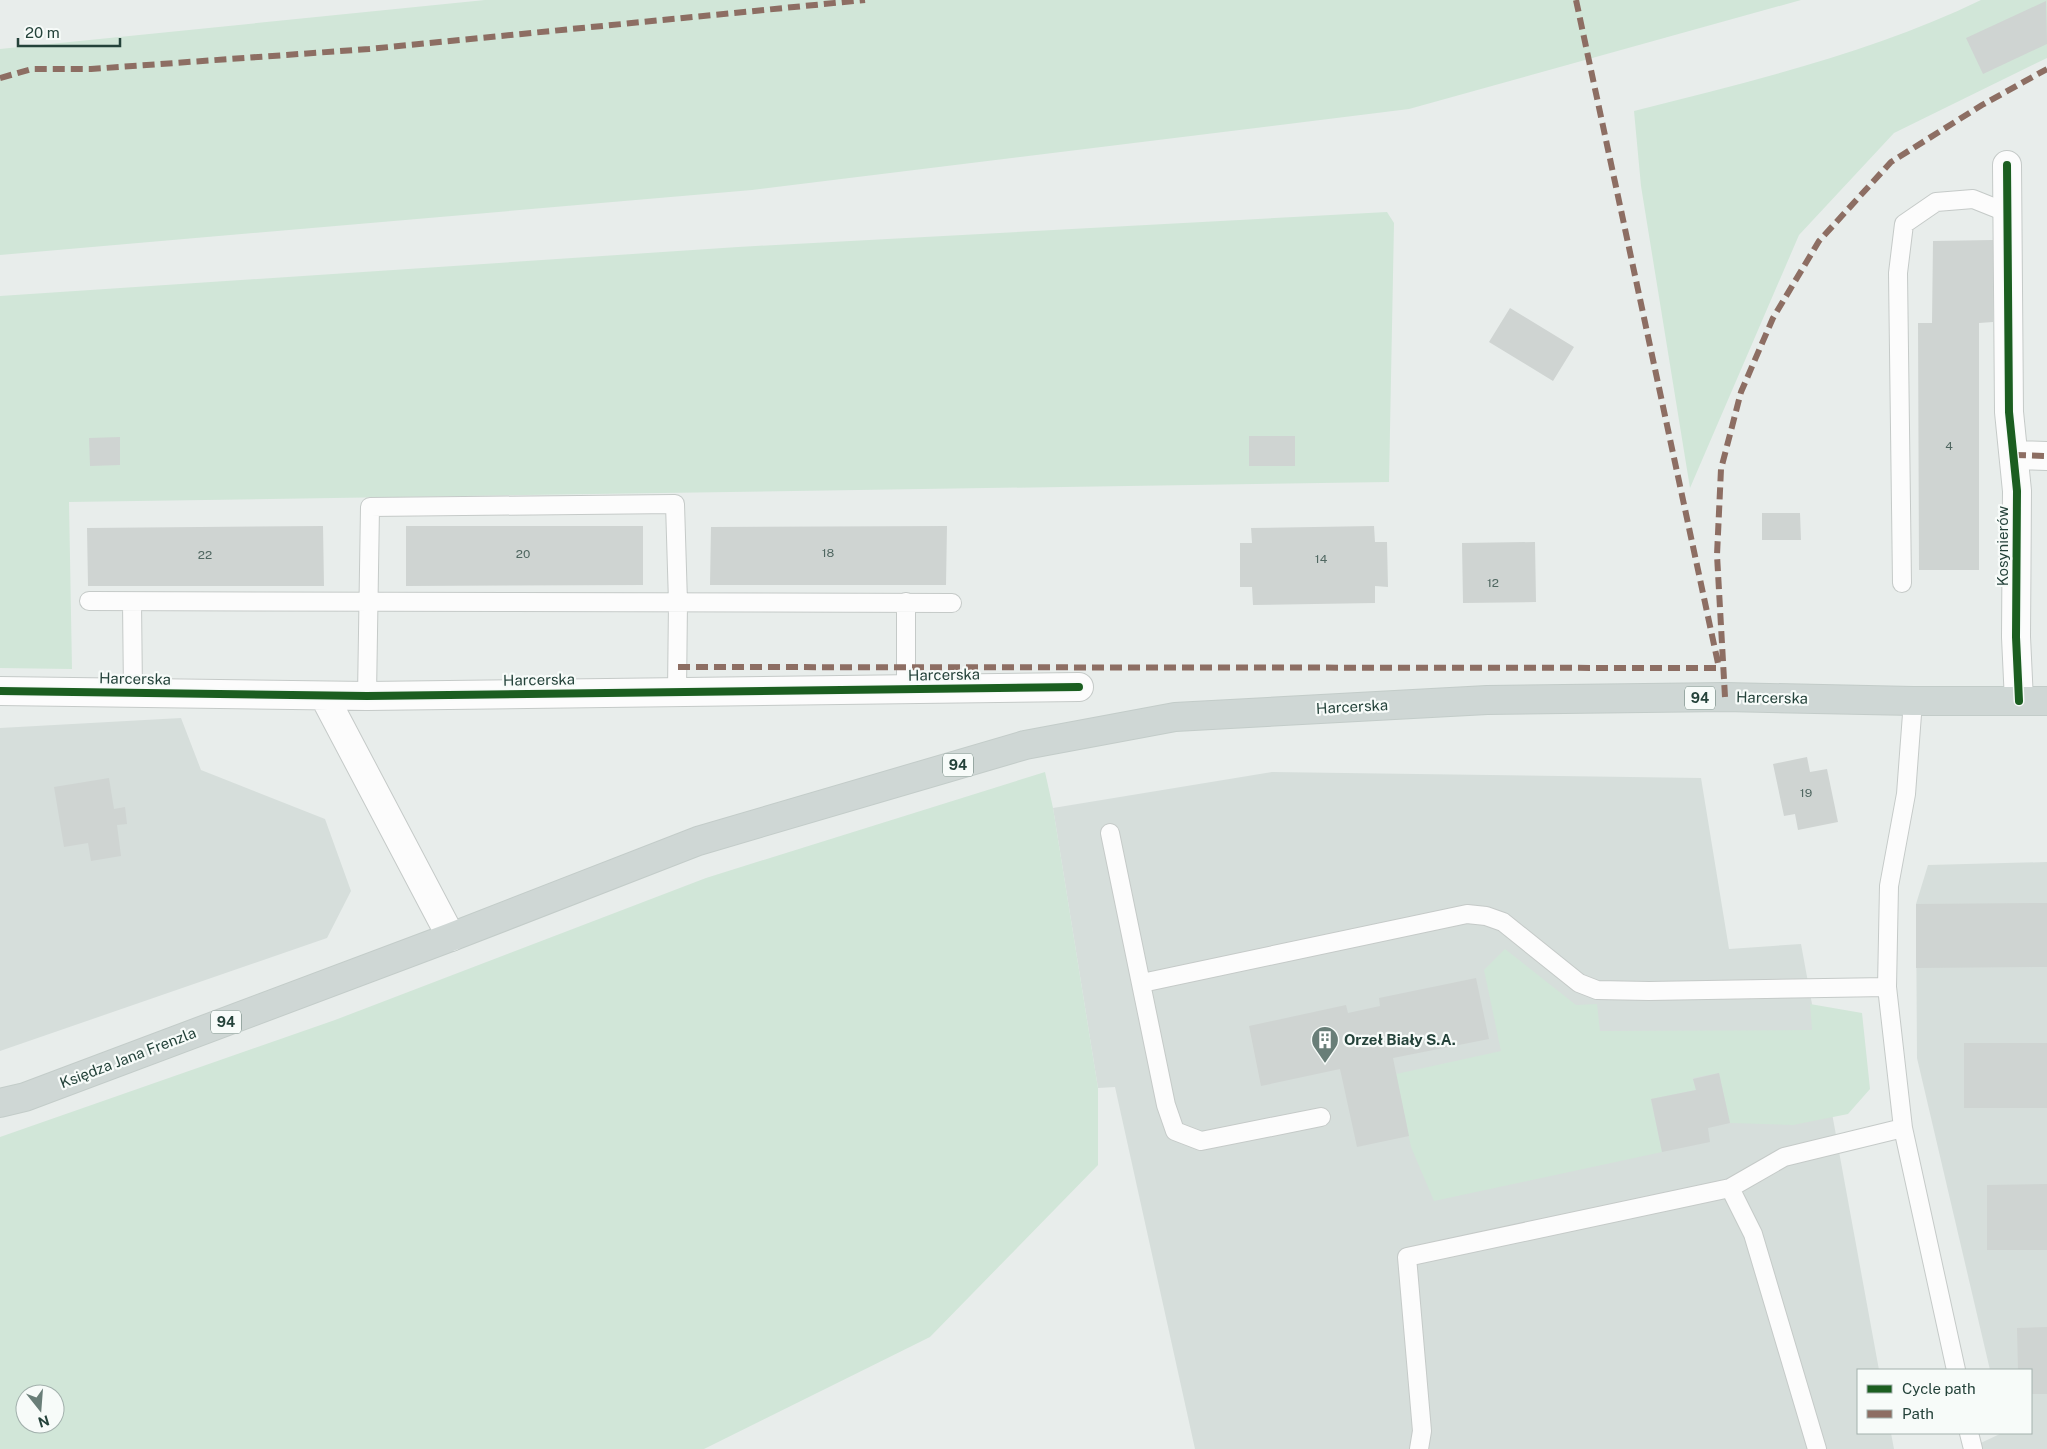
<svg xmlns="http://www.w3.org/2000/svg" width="2047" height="1449" viewBox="0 0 2047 1449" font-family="'Public Sans',sans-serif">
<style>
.built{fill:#d6dedb}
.green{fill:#d1e6d8;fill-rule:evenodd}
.building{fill:#cfd4d2}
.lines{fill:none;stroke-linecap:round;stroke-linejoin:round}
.service-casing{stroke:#c5cac8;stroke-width:20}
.minor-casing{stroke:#c5cac8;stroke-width:30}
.primary-casing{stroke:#c3ccc9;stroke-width:30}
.service{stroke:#fcfcfc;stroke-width:18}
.minor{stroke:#fcfcfc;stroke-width:28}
.primary{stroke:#cfd7d5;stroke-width:28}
.quiet{stroke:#8d6e63;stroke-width:6;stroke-dasharray:12 6;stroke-linecap:butt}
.cycleway-casing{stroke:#f7fbf9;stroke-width:11}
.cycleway{stroke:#1b5e20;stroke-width:8}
.labels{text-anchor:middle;stroke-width:4.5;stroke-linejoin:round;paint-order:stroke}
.number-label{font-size:12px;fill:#506761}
.shield{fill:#f7fbf9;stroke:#637a73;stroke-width:1}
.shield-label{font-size:14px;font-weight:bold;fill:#24423a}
.street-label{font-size:15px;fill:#24423a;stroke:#f7fbf9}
.poi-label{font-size:15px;font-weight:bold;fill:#24423a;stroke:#f7fbf9;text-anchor:start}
</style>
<rect width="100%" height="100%" fill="#e8edeb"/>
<!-- built -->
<path class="built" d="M181 718 201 770 325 819 351 891 327 938 0 1051V728Z
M1272 772 1701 778 1729 949 1801 944 1879 1370H1858V1433H1891L1894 1449H1195L1115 1087 1098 1088 1053 808Z
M2047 862V1449H1968L2002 1433H2031V1370H1990L1917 1058 1916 904 1928 865Z"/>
<!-- green -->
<path class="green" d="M485 0H1801L1409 109 752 190 0 255V49Z
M1981 0H2047V58L1894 133 1799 235 1690 488 1641 186 1634 111C1752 81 1871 53 1981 0Z
M1387 212 1394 223 1389 482 69 502 72 669 0 668V296L738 247Z
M1045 772 1053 808 1098 1088V1165L930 1337 704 1449H0V1137L335 1020 706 878ZM25 1394H55V1424H25Z
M1505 949 1576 1005 1597 1004 1600 1031 1812 1030 1810 1004 1862 1013 1870 1089 1848 1114 1793 1125 1730 1123 1719 1073 1693 1078 1696 1090 1651 1099 1662 1152 1434 1201 1411 1147 1396 1074 1501 1051 1484 970Z"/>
<!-- building -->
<path class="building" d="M2046 1 2047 44 1983 74 1966 38Z
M1993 240V322L1979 323V570H1919L1918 323H1932L1933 241Z
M1510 308 1574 347 1553 381 1489 342Z
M1249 436H1295V466H1249Z
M120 437V465L90 466 89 438Z
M1762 513H1800L1801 540H1762Z
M323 526 324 586H88L87 528Z
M406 526H643V585L406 586Z
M947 526 946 585H710L711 527Z
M1374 526 1375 542H1387L1388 587 1375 586V603L1253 605 1252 587H1240V543H1252L1251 528Z
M1535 542 1536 602 1463 603 1462 543Z
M1807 757 1810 772 1827 769 1838 822 1798 830 1795 814 1784 816 1773 764Z
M109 778 114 809 125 807 127 824 117 825 121 856 91 861 88 843 64 847 54 787Z
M2047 903V967L1916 968V904Z
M1476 978 1489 1039 1393 1058 1409 1136 1357 1147 1340 1069 1261 1086 1249 1026 1346 1005 1348 1013 1380 1006 1379 998Z
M1964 1043H2047V1108H1964Z
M1719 1073 1730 1123 1708 1128 1710 1142 1662 1152 1651 1099 1696 1090 1693 1079Z
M2047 1184V1250H1987V1185Z
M2047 1327V1394H2031V1370H2018L2017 1328Z"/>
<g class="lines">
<defs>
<path id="service" d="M1902 583 1898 273 1904 224 1936 202 1973 199 2008 213
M89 601 952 603
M132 602 133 693
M906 602V689
M367 696 370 507 675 504 678 602 677 692
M1913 701 1906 794 1889 886 1887 987 1903 1128 1956 1370
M1110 833 1166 1105 1175 1131 1201 1141 1321 1117
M1142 983 1467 914 1486 916 1503 922 1579 983 1597 990 1649 991 1887 987
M1730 1188 1784 1157 1903 1128
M1969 1433 1973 1449
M1419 1449 1422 1431 1407 1257 1730 1188 1753 1234 1817 1449"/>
<path id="minor" d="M2007 165 2009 412 2017 491 2016 637 2019 701
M2014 455 2047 456
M0 691 367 696 1079 687
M324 696 451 937"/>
<path id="primary" d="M0 1103 25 1097 451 937 698 841 1025 745 1175 717 1487 700 1725 697 1913 701H2047"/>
</defs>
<!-- service casing -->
<use href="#service" class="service-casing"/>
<!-- minor casing -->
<use href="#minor" class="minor-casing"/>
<!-- primary casing -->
<use href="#primary" class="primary-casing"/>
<!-- service -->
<use href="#service" class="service"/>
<!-- minor -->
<use href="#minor" class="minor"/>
<!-- primary -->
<use href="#primary" class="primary"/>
<!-- quiet -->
<path class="quiet" d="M1576 0 1719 668
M0 78 32 69H91L369 49 865 0
M2014 455 2047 456
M678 667 1719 668
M1725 697 1717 555 1721 469 1741 392 1773 318 1819 241 1891 162 1982 105 2047 69"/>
<defs>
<path id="cycleway" d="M2007 165 2009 412 2017 491 2016 637 2019 701
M0 691 367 696 1079 687"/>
</defs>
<!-- cycleway casing -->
<use href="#cycleway" class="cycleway-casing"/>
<!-- cycleway -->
<use href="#cycleway" class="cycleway"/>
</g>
<!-- icons -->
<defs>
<symbol id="building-pin" viewBox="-11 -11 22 30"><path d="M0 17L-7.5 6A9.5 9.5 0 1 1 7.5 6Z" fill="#697e78" stroke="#f7fbf9"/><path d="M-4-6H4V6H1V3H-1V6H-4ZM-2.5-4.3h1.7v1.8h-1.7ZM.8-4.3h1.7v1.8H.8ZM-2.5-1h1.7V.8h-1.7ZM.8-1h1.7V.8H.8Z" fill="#fff"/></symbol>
</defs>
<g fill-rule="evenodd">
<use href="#building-pin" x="1309" y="1024" width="32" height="43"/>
</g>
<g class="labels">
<!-- number labels -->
<g class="number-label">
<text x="1949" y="450">4</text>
<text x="828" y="557">18</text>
<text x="523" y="558">20</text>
<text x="205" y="559">22</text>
<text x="1321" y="563">14</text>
<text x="1493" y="587">12</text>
<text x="1806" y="797">19</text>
</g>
<!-- shield labels -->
<g class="shield">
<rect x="1685" y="686.5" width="30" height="23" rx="4"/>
<rect x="943" y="753.5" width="30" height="23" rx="4"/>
<rect x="211" y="1010.5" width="30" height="23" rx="4"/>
</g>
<g class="shield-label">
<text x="1700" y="703">94</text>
<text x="958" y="770">94</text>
<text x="226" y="1027">94</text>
</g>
<!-- street labels -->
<g class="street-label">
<text transform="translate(2003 546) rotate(-90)" y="5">Kosynierów</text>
<text transform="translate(944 675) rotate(-1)" y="5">Harcerska</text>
<text transform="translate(135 679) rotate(1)" y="5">Harcerska</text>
<text transform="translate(539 680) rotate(-1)" y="5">Harcerska</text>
<text transform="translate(1772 698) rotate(1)" y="5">Harcerska</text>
<text transform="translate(1352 707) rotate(-3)" y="5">Harcerska</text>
<text transform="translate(128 1058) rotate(-21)" y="5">Księdza Jana Frenzla</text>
</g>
<!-- poi labels -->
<g class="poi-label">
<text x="1344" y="1045">Orzeł Biały S.A.</text>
</g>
</g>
<!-- legend -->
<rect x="1857" y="1369" width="175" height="65" fill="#f7fbf9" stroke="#a3b1ad"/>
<rect x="1867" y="1385" width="25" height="8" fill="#1b5e20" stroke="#a3b1ad"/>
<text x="1902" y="1394" font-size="15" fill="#24423a">Cycle path</text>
<rect x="1867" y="1410" width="25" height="8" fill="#8d6e63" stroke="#a3b1ad"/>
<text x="1902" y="1419" font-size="15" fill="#24423a">Path</text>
<!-- north arrow -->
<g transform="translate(40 1409) rotate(163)"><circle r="24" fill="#f7fbf9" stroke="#a3b1ad"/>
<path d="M0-4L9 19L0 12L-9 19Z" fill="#697e78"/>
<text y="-8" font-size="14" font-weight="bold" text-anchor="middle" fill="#24423a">N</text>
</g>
<!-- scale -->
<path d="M18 38v8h102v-8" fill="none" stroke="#24423a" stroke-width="2.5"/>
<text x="25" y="38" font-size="15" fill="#24423a" stroke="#f7fbf9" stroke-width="4" paint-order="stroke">20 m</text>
</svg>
